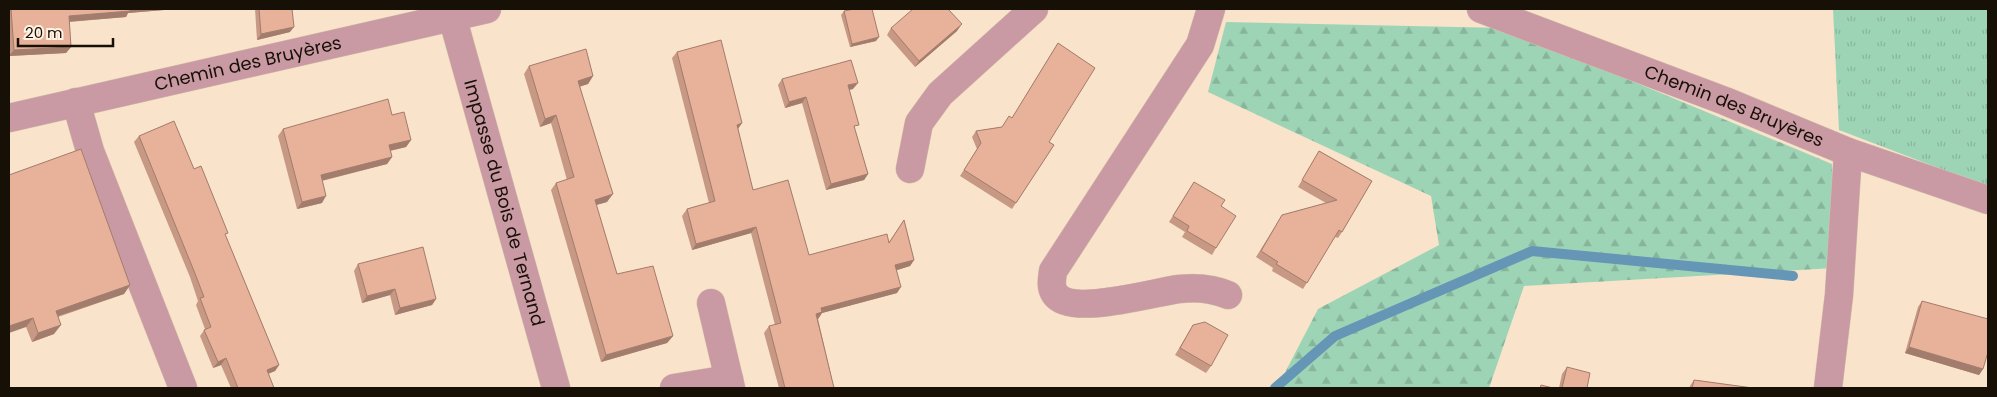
<svg xmlns="http://www.w3.org/2000/svg" width="1997" height="397" viewBox="0 0 1997 397" font-family="Poppins,sans-serif">
<style>
.grass{fill:url(#grass-tufts)}
.forest{fill:url(#forest-firs)}
.lines{fill:none;stroke-linecap:round;stroke-linejoin:round}
.stream{stroke:#6596b6;stroke-width:10}
.minor-casing{stroke:#d5c1ab;stroke-width:29}
.minor{stroke:#ca9aa4;stroke-width:28}
.wall{fill:#c79884}
.shaded-wall{fill:#a27c6c}
.building{fill:#e7b19a;stroke:#a27c6c}
.labels{text-anchor:middle;stroke-width:5;stroke-linejoin:round;paint-order:stroke}
.street-label{font-size:18px;fill:#171007;stroke:#fff2e3}
</style>
<defs>
<pattern id="grass-tufts" width="24" height="20" patternUnits="userSpaceOnUse" patternTransform="scale(1.25)"><rect width="24" height="20" fill="#9ed4b6"/><path d="M3 7l-1-3M5 7V3M7 7l1-3M15 17l-1-3M17 17v-4M19 17l1-3" fill="none" stroke="#87b59b"/></pattern>
<pattern id="forest-firs" width="22" height="20" patternUnits="userSpaceOnUse" patternTransform="scale(1.25)"><rect width="22" height="20" fill="#9ed4b6"/><path d="M5 1l3.5 6h-7zM16 11l3.5 6h-7z" fill="#87b59b"/></pattern>
</defs>
<rect width="100%" height="100%" fill="#f9e3ca"/>
<!-- grass -->
<path class="grass" d="M1833 9H1988V187L1839 130Z"/>
<!-- forest -->
<path class="forest" d="M1226 22 1504 28 1832 164 1834 268 1524 286 1489 388H1277L1318 309 1439 245 1431 196 1208 92Z"/>
<g class="lines">
<!-- stream -->
<path class="stream" d="M1275 388 1335 336 1532 251 1793 276"/>
<defs>
<g id="minor">
<path d="M1211 9 1200 45 1053 271C1052 279 1050 287 1055 294 1071 317 1154 292 1179 289 1197 287 1212 288 1228 295"/>
<path id="s1" d="M1481 9 1725 101 1848 152 1988 200"/>
<path id="s2" d="M452 16 556 388"/>
<path d="M76 102 90 151 183 388"/>
<path id="s3" d="M9 118 487 9"/>
<path d="M910 169 919 123 940 94 1034 9"/>
<path d="M711 303 731 388"/>
<path d="M674 388 729 379"/>
<path d="M1828 388 1839 295 1848 152"/>
</g>
</defs>
<!-- minor casing -->
<use href="#minor" class="minor-casing"/>
<!-- minor -->
<use href="#minor" class="minor"/>
</g>
<!-- wall -->
<path class="wall" d="M9 9H176L128 13 126 17 69 22 71 47 66 53 9 56Z
M255 9H292L290 32 257 40Z
M844 11 876 41 850 47 841 15Z
M891 28 957 31 915 67 887 35Z
M1058 43 1049 142 1054 145 1012 209 960 176 977 149 972 137 976 131 1002 127 1012 118Z
M677 52 742 123 738 129 753 190 809 255 889 242 904 220 914 260 910 266 897 270V293L822 313 818 319 834 388H779L764 333 769 326 775 325 751 233 692 250 682 216 687 209 709 203 672 58Z
M529 66 593 76 588 84 580 86 607 202 596 205 617 274 673 336 667 343 601 362 551 190 556 183 567 180 551 123 540 127 524 74Z
M782 79 853 89 849 90 855 130 868 174 864 180 826 190 802 103 785 108 778 85Z
M392 115 411 140 406 147 390 151 392 157 387 164 322 181V203L297 209 278 136 283 129Z
M139 136 194 169 226 237 279 365 275 371 268 374 274 388H231L221 365 213 368 200 336 205 329 196 305 198 301 190 277 134 142Z
M1319 151 1372 181 1342 232 1338 238 1335 237 1303 289 1272 271 1273 268 1256 257 1282 215 1326 203 1298 187Z
M9 175 130 285 124 294 58 317 54 334 32 342 26 327Z
M1194 182 1221 206 1216 248 1212 255 1182 237 1185 232 1169 222Z
M358 264 436 299 432 305 395 315 390 295 362 303 354 271Z
M1922 301 1983 369 1979 375 1905 353 1918 307Z
M1193 325 1211 366 1206 373 1175 355Z
M1567 367 1587 388H1559L1562 374Z
M1694 380 1753 388H1689L1690 386Z"/>
<!-- shaded-wall -->
<path class="shaded-wall" d="M128 9H176L128 13 126 17 65 22 69 16Z
M962 24 957 31 915 67 919 61Z
M294 27 290 32 257 40 261 34Z
M879 37 876 41 850 47 852 44Z
M71 47 66 53 9 56 14 50Z
M593 76 588 84 573 89 578 81Z
M858 83 853 89 843 91 848 85Z
M806 97 802 103 785 108 789 102Z
M556 115 551 123 540 127 545 119Z
M742 123 737 130V125Z
M411 140 406 147 384 152 389 145Z
M392 157 387 164 316 182 321 175Z
M868 174 864 180 826 190 831 184Z
M613 194 607 202 589 207 595 200Z
M326 196 322 203 297 209 302 202Z
M756 227 751 233 692 250 696 244Z
M914 260 910 266 891 272 895 265Z
M130 285 124 294 49 319 56 311Z
M901 287 897 293 822 313 818 319 812 320 821 308Z
M395 289 390 295 362 303 367 296Z
M436 299 432 305 395 315 400 308Z
M33 318 26 327 9 333V326Z
M61 325 54 334 32 342 38 333Z
M673 336 667 343 601 362 606 355Z
M1909 347 1983 369 1979 375 1905 353Z
M226 358 221 365 213 368 218 362Z
M279 365 275 371 262 376 267 370Z"/>
<!-- building -->
<path class="building" d="M11 9H130V11L69 16 71 47 14 50Z
M259 9H292L294 27 261 34Z
M854 9H872L879 37 852 44 844 11Z
M913 9H948L962 24 919 61 891 28Z
M721 40 742 123 737 125 753 190 788 180 809 255 887 234 889 243 904 220 914 260 895 265 901 287 821 308 822 312 816 314 834 388H785L769 326 781 323 756 227 696 244 687 209 715 201 677 52Z
M1058 43 1095 68 1049 142 1054 145 1016 203 964 170 981 143 976 131 1002 127 1009 116 1012 118Z
M586 49 593 76 578 81 613 194 595 200 617 274 653 266 673 336 606 355 556 183 574 177 556 115 545 119 529 66Z
M851 60 858 83 848 85 859 125 854 126 868 174 831 184 806 97 789 102 782 79Z
M388 99 392 115 404 112 411 140 389 145 392 157 321 175 326 196 302 202 283 129Z
M174 121 194 169 201 166 228 233 225 234 279 365 267 370 274 388H238L226 358 218 362 204 330 211 327 200 298 204 297 194 271 139 136Z
M81 149 130 285 56 311 61 325 38 333 33 318 9 326V175Z
M1319 151 1372 181 1342 232 1339 230 1307 283 1276 264 1278 262 1261 251 1282 215 1337 200 1302 180Z
M1194 182 1225 200 1221 206 1236 216 1216 248 1187 231 1189 226 1173 216Z
M423 247 436 299 400 308 395 289 367 296 358 264Z
M1922 301 1988 319V352L1983 369 1909 347Z
M1205 322 1228 335 1211 366 1180 348 1193 325Z
M1567 367 1590 373 1587 388H1562Z
M1694 380 1753 388H1692Z
M1541 385 1553 388H1540Z"/>
<g class="labels">
<!-- street labels -->
<g class="street-label">
<text dy="6" stroke="none"><textPath href="#s3" startOffset="245">Chemin des Bruyères</textPath></text>
<text dy="6" stroke="none"><textPath href="#s1" startOffset="271">Chemin des Bruyères</textPath></text>
<text dy="6" stroke="none"><textPath href="#s2" startOffset="194">Impasse du Bois de Ternand</textPath></text>
</g>
</g>
<!-- border -->
<rect width="1997" height="397" fill="none" stroke="#171007" stroke-width="20"/>
<!-- scale -->
<path d="M18 38v8h95v-8" fill="none" stroke="#171007" stroke-width="2.5"/>
<text x="25" y="38" font-size="15" fill="#171007" stroke="#fff2e3" stroke-width="4" paint-order="stroke">20 m</text>
</svg>
